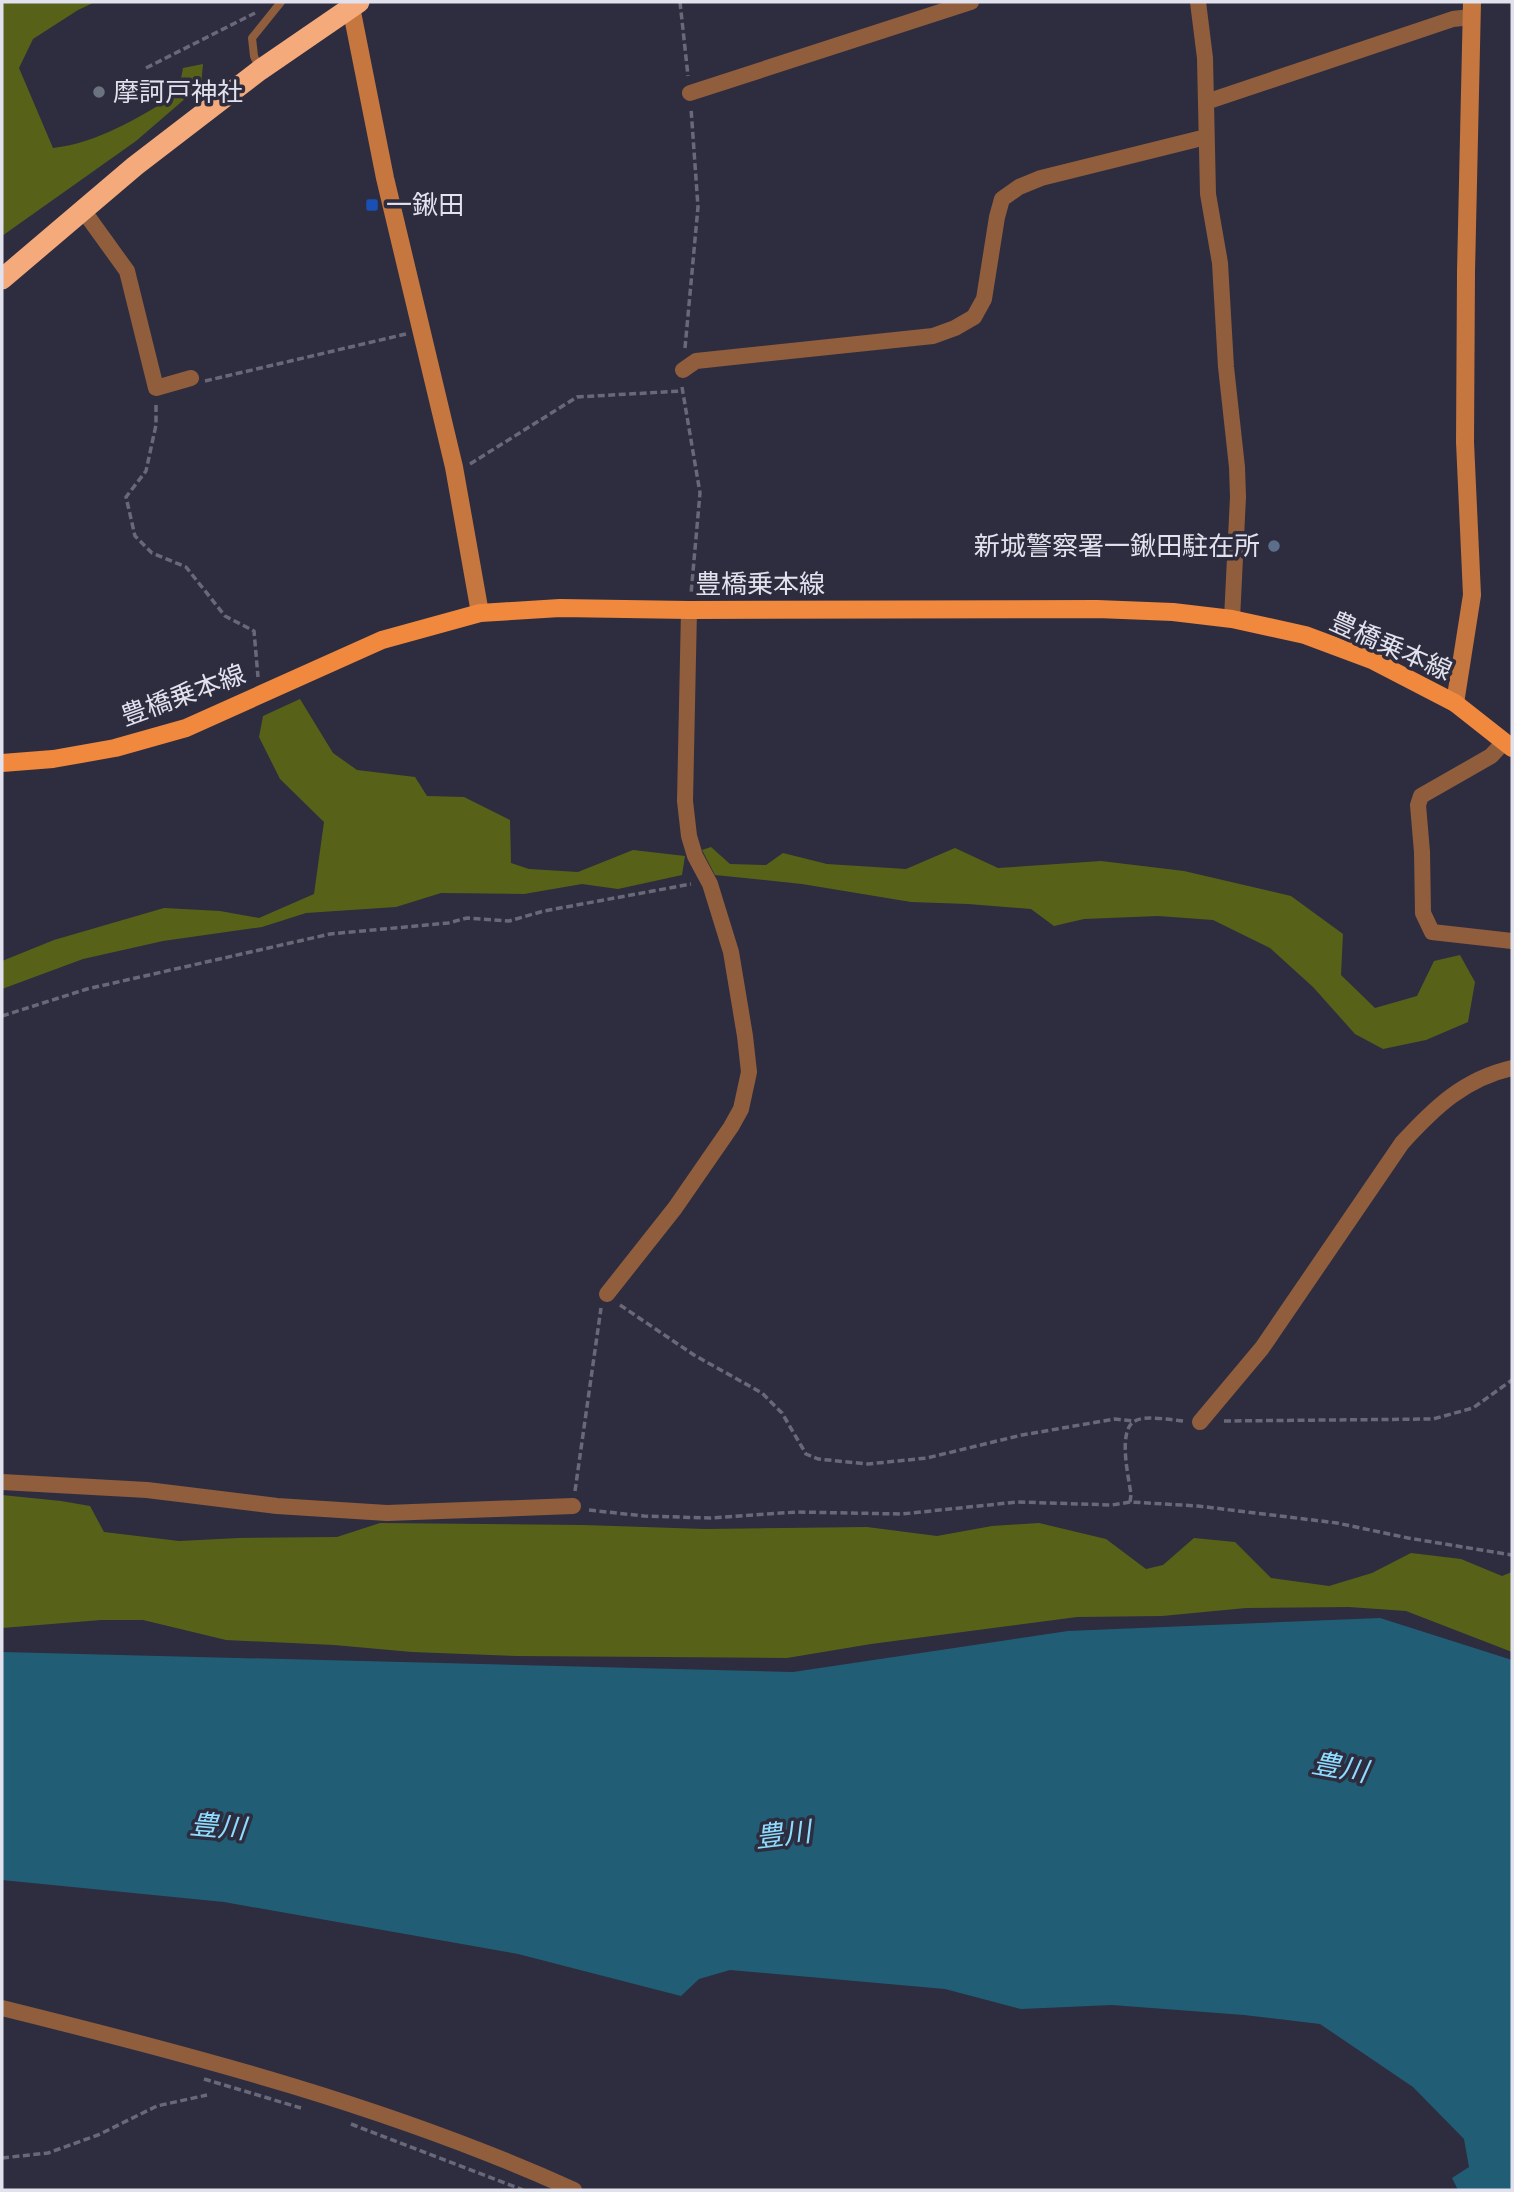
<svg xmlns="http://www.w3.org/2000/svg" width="1514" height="2192" viewBox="0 0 1514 2192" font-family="Karla,'Noto Sans JP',sans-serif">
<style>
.forest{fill:#576218}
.water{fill:#215e76}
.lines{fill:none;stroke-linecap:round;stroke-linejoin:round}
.path{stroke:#686878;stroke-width:3.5;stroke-dasharray:7 3.5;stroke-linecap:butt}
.lane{stroke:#905e3d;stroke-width:8}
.street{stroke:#905e3d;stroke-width:16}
.secondary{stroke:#c6763f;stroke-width:18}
.primary{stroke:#f0883e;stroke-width:18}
.highway{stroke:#f5aa7b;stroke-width:21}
.worship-dot{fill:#6b7280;stroke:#2d2d3f;stroke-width:2.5}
.transit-dot{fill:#1a4fb4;stroke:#2d2d3f;stroke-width:2.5}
.service-dot{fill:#5c6f8a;stroke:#2d2d3f;stroke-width:2.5}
.labels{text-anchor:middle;stroke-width:7;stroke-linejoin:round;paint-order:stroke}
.poi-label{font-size:26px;fill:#e2e2ee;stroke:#2d2d3f;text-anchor:start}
.street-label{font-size:26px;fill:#e2e2ee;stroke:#2d2d3f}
.water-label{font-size:28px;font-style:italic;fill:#8eddff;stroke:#2d2d3f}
</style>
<rect width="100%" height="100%" fill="#2d2d3f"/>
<!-- forest -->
<path class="forest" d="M2 2H95L78 10 33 39 19 68 53 148C98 143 139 117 178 94L183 68 203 64 201 85 136 141 2 236Z
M300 699 333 753 357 770 415 777 427 796 464 797 510 820 511 863 529 869 578 872 633 850 685 856 682 875 618 889 582 884 524 894 441 893 396 907 306 913 262 927 163 941 83 959 2 989V961L54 940 164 908 220 911 259 918 314 894 324 822 280 779 259 737 263 716Z
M711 847 730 864 766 865 783 853 827 864 906 869 955 848 998 868 1101 861 1184 871 1291 896 1343 934 1341 975 1375 1008 1417 996 1434 961 1460 955 1475 982 1468 1022 1426 1040 1383 1049 1355 1034 1313 987 1270 948 1213 920 1158 916 1084 919 1054 926 1031 909 968 904 911 902 802 884 715 875 702 850Z
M2 1495 61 1501 90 1506 104 1532 179 1541 239 1538 337 1537 380 1523 583 1525 705 1529 867 1527 937 1536 992 1526 1039 1523 1106 1539 1146 1569 1163 1565 1194 1538 1235 1542 1271 1578 1329 1586 1372 1573 1411 1553 1461 1559 1502 1576 1512 1572V1652L1406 1611 1349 1607 1246 1608 1162 1616 1077 1617 871 1644 787 1658 517 1656 412 1652 334 1645 226 1640 143 1620H101L2 1628Z"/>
<!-- water -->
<path class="water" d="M1380 1618 1512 1660V2190H1458L1452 2178 1469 2167 1464 2139 1413 2087 1320 2024 1244 2015 1112 2005 1021 2009 945 1989 730 1970 699 1979 681 1996 518 1954 224 1902 2 1880V1652L793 1672 1068 1631Z"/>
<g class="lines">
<!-- path -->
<path class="path" d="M680 2 688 76
M146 68 255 13
M685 348 698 207 691 108
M205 381 406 334
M682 387 700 493 691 594
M156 405V425L146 471 126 497 135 536 152 553 186 567 225 616 254 631 258 677
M470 464 577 397 681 391
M2 1016 87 989 330 934 448 923 467 918 509 921 544 911 691 884
M620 1305 694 1355 762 1393 782 1413 806 1454 818 1459 868 1464 927 1458 1022 1435 1115 1419 1133 1421
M1224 1421 1433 1419 1473 1408 1512 1380
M575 1491 601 1308
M1130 1502 1131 1495C1129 1478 1117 1430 1135 1421 1144 1415 1173 1420 1184 1421
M589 1510 644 1516 710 1518 797 1512 902 1514 1017 1502 1112 1505 1130 1502 1198 1506 1337 1523 1408 1538 1512 1555
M204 2079 301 2108
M351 2124 523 2190
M2 2158 48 2153 98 2135 157 2106 207 2095"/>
<!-- lane -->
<path class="lane" d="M259 68 254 56 252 38 281 2"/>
<!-- street -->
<path class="street" d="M1198 2 1205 58 1208 194 1220 263 1226 367 1237 467 1238 497 1232 619
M690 93 971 2
M1206 102 1453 19 1471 17
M83 210 127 271 156 388 191 378
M683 370 696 361 933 336 955 328 974 317 984 299 997 217 1002 199 1019 187 1041 178 1206 137
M1504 742 1491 756 1421 796 1418 805 1422 852 1423 913 1432 932 1512 941
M607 1294 675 1208 731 1127 741 1109 749 1072 745 1036 731 952 710 884 695 856 689 836 685 801 689 610
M1200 1422 1262 1348 1402 1143C1435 1107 1464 1079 1512 1068
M2 1482 147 1490 277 1506 387 1513 573 1506
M2 2008C196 2056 391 2107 574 2190"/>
<!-- secondary -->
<path class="secondary" d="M350 2 385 178 454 467 480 613
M1455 703 1472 595 1465 442 1466 272 1472 2"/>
<!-- primary -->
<path class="primary" d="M2 763 53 759 115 748 186 728 382 640 480 613 560 608 689 610 1097 609 1173 612 1232 619 1305 635 1372 660 1455 703 1512 748"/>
<!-- highway -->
<path class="highway" d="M2 279 135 166 260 70 359 2"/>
</g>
<!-- markers -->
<circle class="worship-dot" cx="99" cy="92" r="7"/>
<rect class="transit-dot" x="365" y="198" width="14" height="14" rx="3.5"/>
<circle class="service-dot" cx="1274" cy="546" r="7"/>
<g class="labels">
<!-- poi labels -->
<g class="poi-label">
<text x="113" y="101">摩訶戸神社</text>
<text x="386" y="214">一鍬田</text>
<text x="1260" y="555" text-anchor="end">新城警察署一鍬田駐在所</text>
</g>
<!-- street labels -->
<g class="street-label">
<text x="760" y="593">豊橋乗本線</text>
<text transform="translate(1391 646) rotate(24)" y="9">豊橋乗本線</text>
<text transform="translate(183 695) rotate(-20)" y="9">豊橋乗本線</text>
</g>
<!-- water labels -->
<g class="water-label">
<text transform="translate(1340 1767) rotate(10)" y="10">豊川</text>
<text transform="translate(218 1826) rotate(5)" y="10">豊川</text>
<text transform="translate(783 1834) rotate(-7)" y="10">豊川</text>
</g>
</g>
<!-- border -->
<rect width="1514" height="2192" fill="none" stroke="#e2e2ee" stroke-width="7"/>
</svg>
